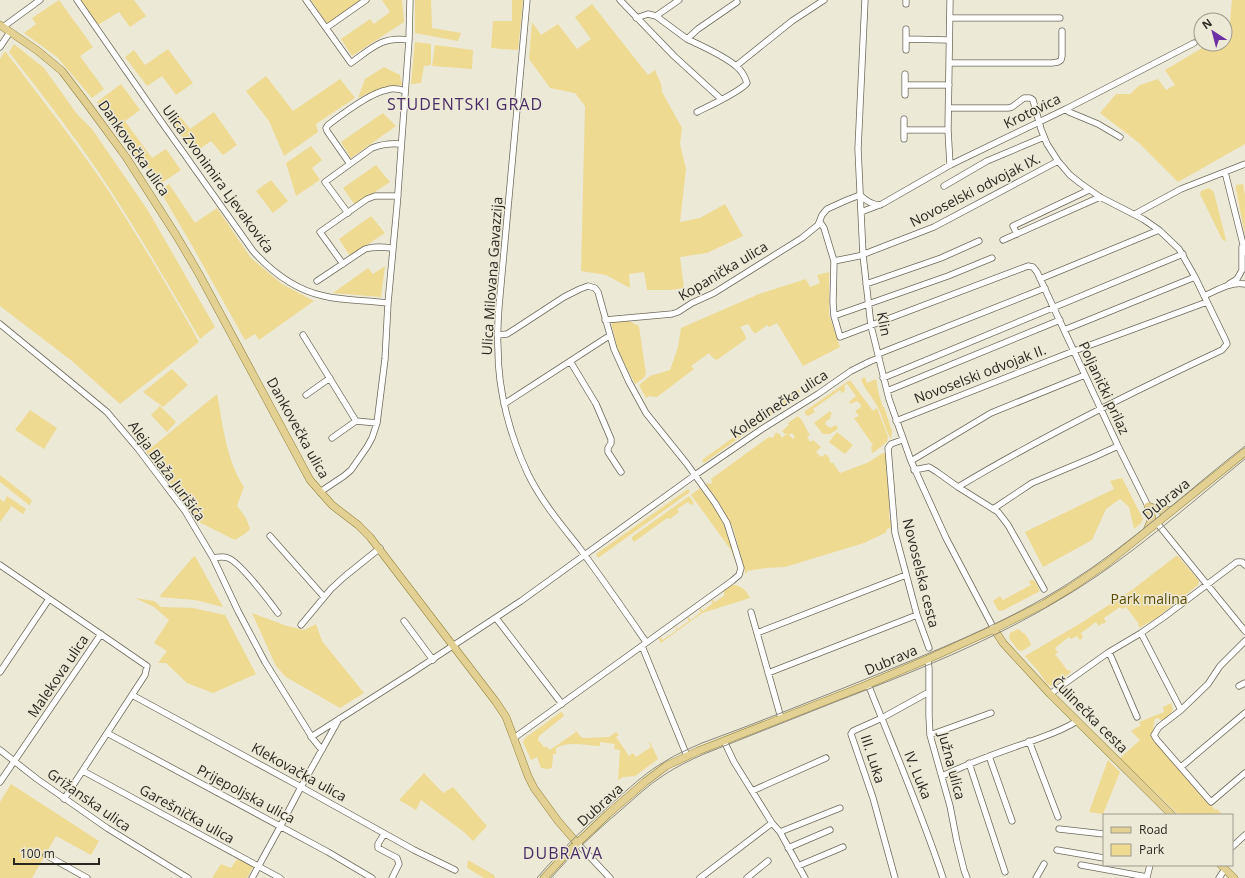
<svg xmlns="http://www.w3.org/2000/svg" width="1245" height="878" viewBox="0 0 1245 878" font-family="'Open Sans',sans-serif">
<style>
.green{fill:#eeda91}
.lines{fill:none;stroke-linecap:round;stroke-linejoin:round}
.minor-casing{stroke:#6d695a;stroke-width:7}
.major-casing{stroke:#94823b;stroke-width:8}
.minor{stroke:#fff;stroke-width:5.5}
.major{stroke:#e2d192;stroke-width:7}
.tram{stroke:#8d8a7d;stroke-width:1}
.labels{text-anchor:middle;stroke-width:3;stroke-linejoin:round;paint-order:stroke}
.street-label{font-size:14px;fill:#292720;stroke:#ede9d7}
.park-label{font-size:14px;fill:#5c4c02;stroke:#ede9d7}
.quarter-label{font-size:16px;letter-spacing:1px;fill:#482c65;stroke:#ede9d7}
</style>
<rect width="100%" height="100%" fill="#ede9d7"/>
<!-- green -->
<path class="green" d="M59 0 93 47 80 56 104 89 92 98 57 57 24 33 36 24 32 18Z
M81 0H134L146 16 130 27 119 12 98 25Z
M311 0H360L327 24Z
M382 0H402L404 22 352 56 341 39 370 19 374 24 390 12Z
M415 0H431L432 28 461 33 458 41 415 33Z
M512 0H523L518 50 491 48 493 21H512Z
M1232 0H1245V144L1178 182 1139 143 1100 113 1116 94H1130L1140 85 1158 79 1166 90 1175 85 1165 70 1209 44H1225V34L1229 32Z
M592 4 648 75 655 70 661 84 662 92 682 128 680 144 686 169 680 222 700 218 725 204 743 236 707 253 680 257 684 288 670 290H647L644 272 629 274 630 288 606 275 581 271 585 106 575 93 550 88 529 59 532 22 541 35 558 24 577 49 591 39 575 17Z
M415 42 431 44V65L424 66 421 83 411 84Z
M14 44 44 68 77 114 92 129 147 209 215 327 200 339C171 289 142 239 111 191 80 143 44 97 9 52Z
M435 45 473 50 472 69 432 66Z
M168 49 193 83 176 95 162 76 147 86 125 57 134 50 145 65Z
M5 51C41 98 77 144 110 193 141 242 171 291 199 342L120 404 72 361 0 306V59Z
M384 67 400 75 402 85 380 88 358 98 365 79Z
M266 76 293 111 340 79 355 98 316 124 318 132 284 156 269 121 246 91Z
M121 84 140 110 125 121 152 158 166 149 181 170 160 184 145 164H141L97 102Z
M214 112 237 145 223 155 211 141 194 153 170 121 179 115 190 129Z
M383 113 396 126 351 158 341 142Z
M311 146 322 160 312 168 320 180 296 196 286 163Z
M376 165 390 182 355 205 343 188Z
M271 180 288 201 273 213 256 191Z
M169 184 195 223 217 208 251 258 282 284 314 301 259 340 255 334 245 340 190 242 163 196 161 190Z
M1243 184 1245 196V236L1236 189V185Z
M1209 188 1212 190 1214 193 1226 240 1225 241 1222 239 1200 194 1201 191Z
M371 216 385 233 350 256 339 239Z
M385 266 381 297 333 293 368 268 373 274Z
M829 272V315L840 347 803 366 777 323 769 327 767 325 756 333H754L748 324 740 327 745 335 746 339 717 360 712 357 709 353 691 366 694 369 657 397 649 396 646 398 639 385 650 376 670 370 678 347 681 328 759 294 806 279 810 287 820 283 817 275Z
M629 321 639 326 646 374 644 378 635 384 618 351 611 322Z
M172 369 188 385 163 407 143 392Z
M865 377 867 383 876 379 879 395 883 407H884L892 431 891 439C884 428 883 416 877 406 872 396 864 389 861 379Z
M850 380 873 411 877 408 888 437 887 442 873 453 871 451 872 450 871 447 873 445 854 418 859 416 855 411 861 407V405L857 401 850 404 849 402 856 396 847 384 844 386 845 389 844 392 842 393 840 390 813 409 815 412 808 416 805 414V411Z
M798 389 800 392 781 407 780 409 704 463 702 460 785 400Z
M217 394C223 426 226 459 244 487L237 506 246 518 250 529 246 533 235 540 197 521 174 488 146 452Z
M160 406 176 422 167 432 151 415Z
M30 410 57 428 44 449 15 430Z
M830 411 832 414 830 416 831 418 826 421 825 424 830 428 836 425 838 429 830 434H823L814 423Z
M798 416C805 423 805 428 810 435L807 437 810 442 813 440 821 447 816 452 821 457 826 454 830 459 829 460 831 463H833L840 473 867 463 883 453H886L888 467 886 470 889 492V519L892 522 893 529 888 528 885 533 864 543 785 567 766 568 747 571 746 575 733 528 724 511 706 484 708 483 710 484 712 483 711 479 769 437 773 438 776 432 778 434 779 433 782 438 785 435H789L793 439 795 437 792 433 789 435 785 434 782 431 789 425 788 423Z
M837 432 853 445 845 454 829 442Z
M0 475 32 500 30 505H29L0 482Z
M1122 478 1143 519 1141 523 1134 529 1129 507 1120 499 1106 509 1092 540 1043 567 1025 532 1114 489 1110 481Z
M700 488 720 516 726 530 737 565 731 550 691 495Z
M688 489 690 492 598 558 596 554Z
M7 496 26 509 23 514 8 504 11 507 0 522V499L4 502Z
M689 496 694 503 691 505 688 502 677 509 679 512 670 519 667 518 634 542 632 539V537Z
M194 556H195L223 607 195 600 159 597Z
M1176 556H1178L1199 581 1198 585 1158 617 1141 627 1140 628 1138 625 1139 624 1126 607 1122 609 1120 607 1104 618 1106 622 1103 624 1102 623 1099 626 1096 622 1081 633 1083 637 1080 640 1077 636 1071 639 1069 637 1056 647 1055 649 1058 652 1055 654 1068 671 1070 670 1071 672 1055 685 1052 686 1047 684 1039 672 1025 656 1081 623 1132 590Z
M1032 580 1035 581 1040 591 1004 610 1000 611 998 610 993 601 1000 596 1003 600 1031 585 1029 581Z
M732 585C740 584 747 591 750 598L702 613 661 643 659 639 660 637 663 640 677 630 675 626 678 629 689 621 687 617H688L691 620 701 612 699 608H700L703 611 713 603 711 600 712 599 715 602 725 595 723 591Z
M135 598 154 601 161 607 193 608 225 615 256 674 213 693 187 683 166 663H158L167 651 154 643 169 620 154 607Z
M252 613 287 626 304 630 316 624 322 641 364 693 340 708 286 677 276 666Z
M1018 629 1026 635 1031 644 1030 646 1022 651 1018 650 1009 638 1010 633Z
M1171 703 1173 710 1168 717 1162 721 1158 718 1155 719C1154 721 1152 734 1153 737L1215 810 1217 809 1223 815H1179L1120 758 1140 740 1131 731 1141 725 1139 722 1164 712 1163 707Z
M561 712H562L564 716 539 736 538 740 544 747H547L550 750 576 732 574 728 581 737 584 738 609 737 616 732 619 735 616 737 629 756 633 753 636 757 651 747 649 742H650L658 759 635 776 623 777 618 780 620 750 614 749 615 744 600 742V746H598C585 745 568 741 556 748V754H553L552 768H550L549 769 541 768 537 757 531 760 523 742 525 738Z
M1108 760 1120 772 1103 814 1089 812Z
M424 773 443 793 453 787 487 826 473 841 464 832 421 800 416 810 399 800Z
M11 784 99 841 91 855 56 836 32 878H0V802Z
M237 859 253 867 247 878H212L221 864 231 868Z
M468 860 494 875 495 878H484L469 869 467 867Z"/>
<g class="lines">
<defs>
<path id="minor" d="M77 0 158 117 253 251C272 272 295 290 324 296 344 301 367 300 388 303
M306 0 351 63C372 48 382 36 409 40
M527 0 499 306C498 320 497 334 498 349 498 391 510 436 528 474 542 502 559 522 578 546 601 577 624 610 646 642
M620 0 674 56 721 99
M679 0 656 16 687 39
M865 0 858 149 863 255 871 326 889 399 911 461 946 538 994 629
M906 4V0
M636 18 648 14 656 16
M950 18H1060
M3 27 40 0
M326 28 366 0
M906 29V50
M906 39 949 40
M0 47 10 32
M950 63H1052L1058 62 1061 60 1062 56V31
M736 66 792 21 824 0
M905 85H949
M905 95V74
M949 108H1008L1012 107 1024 98H1030L1033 100 1041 129 1047 144 1058 161 1070 175 1080 183 1100 197 1143 219 1159 230 1179 249 1195 277 1226 341 1227 344 1222 350C1132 392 1043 436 958 487
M1066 109 1069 112 1098 124 1120 137
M697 112C709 106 740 92 747 83 745 77 742 71 737 67 725 56 702 46 687 39L698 29 737 2
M904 130H948
M904 139V119
M350 164 327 131 326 128 328 125C341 115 372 92 387 90 392 88 399 89 405 91
M950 165 948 130 950 0
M1225 172 1245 252
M944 186 987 161 1044 137
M860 195C866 201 872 205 880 205
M861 212 882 204 950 165 1066 109 1194 43
M348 213 325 182 372 148C382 144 390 143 401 144
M1135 214 1181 189 1245 164
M820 222 824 228 834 261 833 302 834 316 840 337 1028 266 1033 267 1037 272 1118 446 1148 506
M1017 234 1013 226 1089 190
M1003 240 1100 197
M1242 247V270
M834 261 859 256 934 227 1058 161
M343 264 320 232 367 199 375 196H398
M1040 279 1159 230
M317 281 365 249C374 246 383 247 393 248
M866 284 941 258 979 241
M1229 284 1237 279 1241 272
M1204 296C1216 291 1231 281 1245 284
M834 316 948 276 992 258
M605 320 672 314 678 312 692 303 714 293 802 238 818 225 822 215 827 209 847 200 860 195
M0 324 107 412 139 450 185 511 213 558 238 611 265 662 313 739 322 750
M1064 330 1195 277
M303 335 356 421 377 423
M498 335 507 334 515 329 564 297 580 289 588 286 595 288 598 292 614 349 629 382 646 413 687 464 715 503 727 523 741 568 739 575 732 581 514 738
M878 354 1045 288
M570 361 596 404 611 439V443L608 448V452L621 472
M883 378 1183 254
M887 391 1060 320
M306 395 330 378
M504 404 609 336
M896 421 1074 351 1207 302
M332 438 356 421
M902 440 891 444 888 448 895 533 917 615 929 648
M911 461 991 413 1085 375
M914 470 929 467 937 472 958 487 998 512 1008 525 1044 589
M320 492 344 476 351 470 367 447 372 438 377 423 385 359 388 303 397 206 409 40 410 0
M993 509 1032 483 1094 457 1118 446
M1157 523 1245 631
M270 536 324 597
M213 558C218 557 223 556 228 558 240 562 269 601 278 613
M0 565 147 666 145 675 64 799
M751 612 781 718
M496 618 562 704
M404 621 433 660
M301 625 331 589 344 577 380 548
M757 633 906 575
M1141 633 1181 710
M1245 641 1220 666 1208 684 1181 710 1159 727 1154 735 1157 740 1211 802 1245 773
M642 646 687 756
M1109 652 1137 717
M928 659 929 669V716L930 735 950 806 957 842 964 870 967 878
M0 672 49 599
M768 673 917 615
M864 686 868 687 870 689C895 752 922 814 943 878
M1239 686 1245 683
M1050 694 1109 652 1141 633 1164 617 1237 562H1242L1245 565
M132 695 301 787 414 850 455 870
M107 733 328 852 372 878
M930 735 991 713
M311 737 413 672 521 601 695 475 762 429 818 394 851 371 871 361 879 358
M724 741 734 762 772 823 780 832 805 878
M1029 741 1058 817
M0 750 37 779 107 828 188 878
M989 756 1012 821
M969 763 1005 872
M1181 767 1245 713
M83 771 280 878
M942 776C970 763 999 752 1029 742 1045 736 1062 731 1077 721
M0 782 101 634
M752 791 826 758
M1059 829 1104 834
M780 832 840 808
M384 834 378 844V848L397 858 399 864 392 878
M577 843 610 878
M1232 847 1245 835
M788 848 830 830
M1057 850 1104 858
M46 855 87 878
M1081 865 1147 877 1150 865
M798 866 843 847
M252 878 280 827 301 787 339 719
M700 878 772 823
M747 878 768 861
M895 878 873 798 851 734 853 731 882 718 929 692
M1036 878 1044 864
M1219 878 1225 869"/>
<path id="major" d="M0 25 38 51 62 71 87 104 126 157 176 235 199 274 310 480 332 505 358 525 370 537 496 702 506 717 528 776 534 788 558 821 577 843
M1148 506 1162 511 1173 510
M1147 530 1152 518 1148 506
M994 629 1003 643 1050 694 1172 815
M1221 865 1234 878
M544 878 567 853 608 814 645 782 666 766 698 751 864 686 928 659 994 629 1044 604 1069 589 1107 563 1245 452"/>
</defs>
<!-- minor casing -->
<use href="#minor" class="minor-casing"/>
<!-- major casing -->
<use href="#major" class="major-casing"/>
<!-- minor -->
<use href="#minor" class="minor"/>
<!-- major -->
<use href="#major" class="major"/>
<!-- tram -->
<path class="tram" d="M537 878C562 848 591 822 620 796 634 784 648 771 664 762 676 754 689 749 702 743 757 723 811 701 866 679 935 651 1006 623 1069 583 1132 543 1187 491 1245 446
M551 878C572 854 596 831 621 810 635 798 648 785 664 775 676 767 690 760 704 754 748 737 791 719 835 702 913 672 992 641 1064 597 1128 559 1187 506 1245 459"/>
</g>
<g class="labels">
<!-- street labels -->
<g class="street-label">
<text transform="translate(1032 111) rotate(-26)" y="5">Krotovica</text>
<text transform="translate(134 148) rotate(55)" y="5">Dankovečka ulica</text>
<text transform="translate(218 179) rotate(54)" y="5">Ulica Zvonimira Ljevakovića</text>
<text transform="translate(975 190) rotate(-27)" y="5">Novoselski odvojak IX.</text>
<text transform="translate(723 271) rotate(-31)" y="5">Kopanička ulica</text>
<text transform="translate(492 276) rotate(-86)" y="5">Ulica Milovana Gavazzija</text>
<text transform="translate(884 324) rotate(79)" y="5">Klin</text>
<text transform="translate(980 374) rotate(-21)" y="5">Novoselski odvojak II.</text>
<text transform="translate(1104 388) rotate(65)" y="5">Poljanički prilaz</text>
<text transform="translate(779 404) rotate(-33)" y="5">Koledinečka ulica</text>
<text transform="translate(298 428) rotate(61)" y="5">Dankovečka ulica</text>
<text transform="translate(167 471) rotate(54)" y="5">Aleja Blaža Jurišića</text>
<text transform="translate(1166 499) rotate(-39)" y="5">Dubrava</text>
<text transform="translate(921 573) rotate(76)" y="5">Novoselska cesta</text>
<text transform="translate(891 660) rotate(-23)" y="5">Dubrava</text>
<text transform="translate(58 676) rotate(-56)" y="5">Malekova ulica</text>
<text transform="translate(1090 715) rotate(45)" y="5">Čulinečka cesta</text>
<text transform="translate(873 759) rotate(72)" y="5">III. Luka</text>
<text transform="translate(952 766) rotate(75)" y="5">Južna ulica</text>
<text transform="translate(299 772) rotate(29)" y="5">Klekovačka ulica</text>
<text transform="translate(918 775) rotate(68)" y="5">IV. Luka</text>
<text transform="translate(246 794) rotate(28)" y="5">Prijepoljska ulica</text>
<text transform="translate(89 800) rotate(35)" y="5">Grižanska ulica</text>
<text transform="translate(600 805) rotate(-42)" y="5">Dubrava</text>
<text transform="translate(187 814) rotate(29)" y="5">Garešnička ulica</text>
</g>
<!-- park labels -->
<g class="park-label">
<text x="1149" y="604">Park malina</text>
</g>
<!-- quarter labels -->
<g class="quarter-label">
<text x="465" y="110">STUDENTSKI GRAD</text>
<text x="563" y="859">DUBRAVA</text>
</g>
</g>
<!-- legend -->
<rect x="1103" y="814" width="130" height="52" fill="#ede9d7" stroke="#9f9b8e"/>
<rect x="1111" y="827" width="20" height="6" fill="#e2d192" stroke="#9f9b8e"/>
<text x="1139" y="834" font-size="12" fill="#292720">Road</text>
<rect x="1111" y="844" width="20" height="12" fill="#eeda91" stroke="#9f9b8e"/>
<text x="1139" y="854" font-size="12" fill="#292720">Park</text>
<!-- north arrow -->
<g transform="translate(1213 32) rotate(324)"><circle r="19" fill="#ede9d7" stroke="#9f9b8e"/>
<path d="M0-3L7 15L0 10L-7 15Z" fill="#6d2fa4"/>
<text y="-6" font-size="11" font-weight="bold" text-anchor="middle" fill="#292720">N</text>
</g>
<!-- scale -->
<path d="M14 858v6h85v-6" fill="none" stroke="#292720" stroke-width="2"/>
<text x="20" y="858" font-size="12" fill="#292720" stroke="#ede9d7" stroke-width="3" paint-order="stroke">100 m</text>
</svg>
